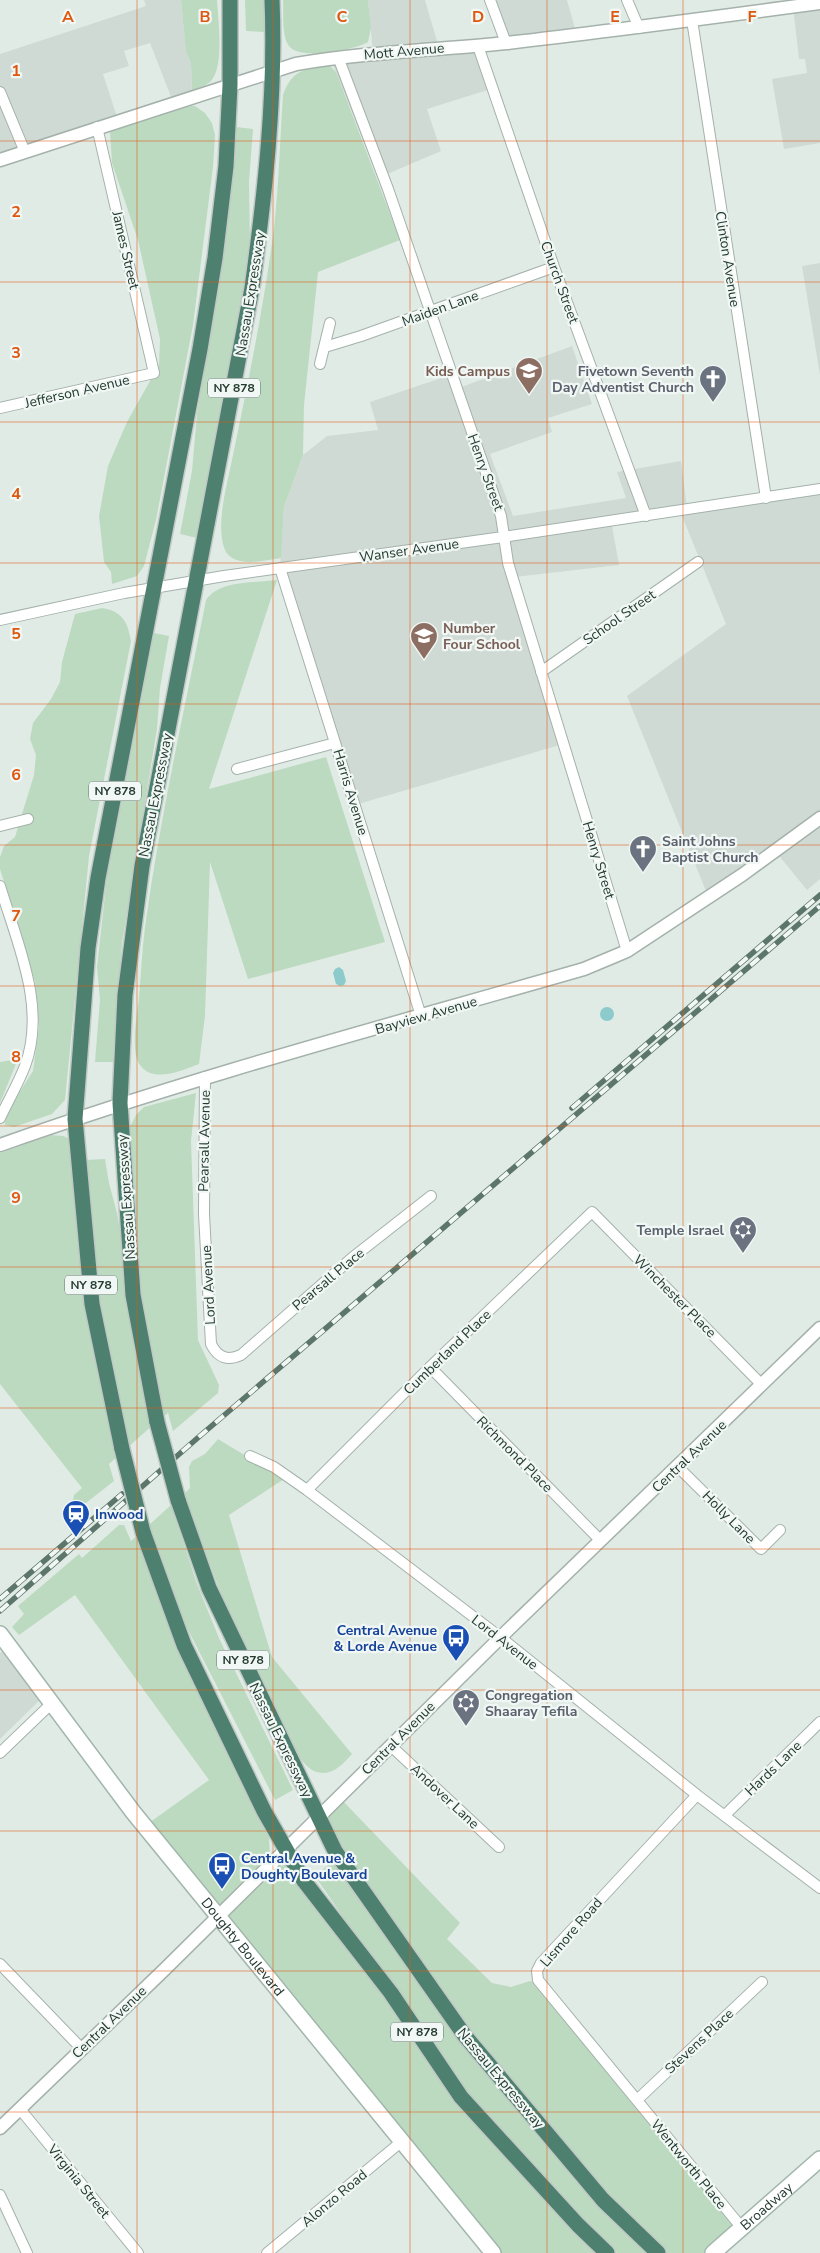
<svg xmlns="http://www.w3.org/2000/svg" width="820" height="2253" viewBox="0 0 820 2253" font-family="'Nunito Sans',sans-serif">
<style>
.built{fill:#d0dad4}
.green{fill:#bcdac0}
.water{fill:#8dcacc}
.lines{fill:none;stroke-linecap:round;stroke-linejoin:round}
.minor-casing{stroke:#a4b2ab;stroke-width:12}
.tertiary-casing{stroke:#a4b2ab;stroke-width:15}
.secondary-casing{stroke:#a1b6ac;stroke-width:18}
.trunk-casing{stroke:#c1c8c5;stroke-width:18}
.minor{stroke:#fff;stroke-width:10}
.tertiary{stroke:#fff;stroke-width:12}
.secondary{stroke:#fff;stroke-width:15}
.trunk{stroke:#4d806e;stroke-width:15}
.rail-casing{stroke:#5d766c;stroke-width:5.5}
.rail{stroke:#f1f7f4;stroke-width:4;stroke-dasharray:11;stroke-linecap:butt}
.trunk-bridge-casing{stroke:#c1c8c5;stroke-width:18;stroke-linecap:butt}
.trunk-bridge{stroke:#4d806e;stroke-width:15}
.grid{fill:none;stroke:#de570e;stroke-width:1;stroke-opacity:0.55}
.labels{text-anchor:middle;stroke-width:4.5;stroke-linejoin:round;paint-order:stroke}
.shield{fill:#f1f7f4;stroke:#61736c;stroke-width:1}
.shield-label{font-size:12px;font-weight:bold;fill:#233a31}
.street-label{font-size:14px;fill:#233a31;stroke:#f1f7f4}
.education-label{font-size:14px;font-weight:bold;fill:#785e54;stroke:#f1f7f4;text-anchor:end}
.worship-label{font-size:14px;font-weight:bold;fill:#5b616d;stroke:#f1f7f4;text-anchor:end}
.transit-label{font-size:14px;font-weight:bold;fill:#164399;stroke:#f1f7f4;text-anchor:start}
.grid-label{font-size:16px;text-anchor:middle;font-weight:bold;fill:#de570e;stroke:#f1f7f4;stroke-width:4.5;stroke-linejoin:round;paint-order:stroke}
</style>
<rect width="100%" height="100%" fill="#e1ebe5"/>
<!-- built -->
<path class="built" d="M144 0H181L186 52 191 63 192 95 173 102 150 43 124 51 129 66 103 74 118 120 0 158V54L146 6Z
M368 0H425L439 48 480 45 494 88 427 109 441 151 378 178 331 60 373 53Z
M491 0H567L577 36 505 43Z
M820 1V143L784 149 772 79 807 73 805 59H799L793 7Z
M820 263V375L802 266Z
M572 346 592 404 548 418 552 432 490 454 513 516 626 498 617 472 681 461 687 508 820 490V879L807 890 776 852 710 901 627 696 726 624 680 511 611 520 619 565 515 577 563 744 355 805 280 568 284 507 303 455 327 436 378 430 370 402 450 375 456 389Z
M8 1647 44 1696 0 1739V1653Z"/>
<!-- green -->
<path class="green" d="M181 0H217C218 19 225 68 210 82 205 86 198 88 192 90L191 63 186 52Z
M245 0H264L265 32 246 31Z
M283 0H368L371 28 368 42C354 50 300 61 289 46 281 35 284 13 283 0Z
M323 65 330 66 336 72 400 240 318 272 304 405 303 455 284 507 281 558C265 560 234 569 225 550 215 527 227 484 232 460 248 383 264 306 274 228 279 184 280 139 283 95 291 73 300 70 323 65Z
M182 106H195L205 113 212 123 215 135 213 167 193 325 156 520 144 566 137 576 112 584 111 572 104 562 99 516 108 466 127 422 159 365 160 339 138 240 112 163 110 131Z
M236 127 253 129 249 182 250 247 234 353 197 538 180 534 192 471 197 414 224 247Z
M277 580 209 789 326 757 385 942 248 979 210 862 205 1016 199 1064C183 1070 153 1084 140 1065 130 1051 137 1015 139 998 141 974 142 950 145 927 160 817 185 708 206 600 219 580 255 583 277 580Z
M102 608C122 611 128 622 131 641L89 856 65 1100 52 1114 14 1127 5 1125 4 1116 33 1071 39 1027 35 982 0 869V857L4 846 15 837 34 775 36 755 30 739 33 723 51 699 60 682 62 662 75 614Z
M154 633 169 636 160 688 157 729 122 943 113 1062H95L100 1000 97 967 107 876Z
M18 1059 0 1103V1062Z
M196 1093 191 1141 198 1340 219 1385 218 1393 173 1431 168 1413 161 1419 135 1282 129 1129 136 1115 144 1107Z
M51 1135 63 1136 70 1139 120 1454 109 1464 114 1481 86 1503 79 1504 73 1500 74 1495 82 1488 0 1384V1153Z
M105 1159 109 1183 117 1213 154 1424 126 1449 95 1302 86 1160Z
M218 1439 284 1479 229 1515 272 1657 352 1754C342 1765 331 1778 314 1771 277 1754 201 1540 184 1494L190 1488 189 1467 192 1461 205 1454Z
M171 1505 197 1584 219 1638 293 1790 275 1800 184 1622 149 1525Z
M119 1525H124L131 1541 141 1532C178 1640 216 1738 269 1838L270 1858 218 1914 146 1825 209 1780 75 1595 19 1635 12 1627 24 1614 18 1606 79 1554 82 1558Z
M342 1800 460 1923 447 1939 492 1983 511 1987 530 1981 536 1983 735 2227 706 2253H663L605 2199 470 2038 352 1866 327 1824 326 1819Z
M339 1856 427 1989 654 2253H617L524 2163 472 2101 429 2043 315 1876Z
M290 1859 459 2096 601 2253H496L219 1917 282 1860Z"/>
<!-- water -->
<path class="water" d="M339 967 343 970 346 981 344 985 340 986 336 984 333 973 335 969Z
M600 1014a7 7 0 1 1 14 0a7 7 0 1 1-14 0Z"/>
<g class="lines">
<defs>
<path id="minor" d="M490 0 506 43
M627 0 639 28
M692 20 766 498
M478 46 554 267 646 516
M338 57 388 189 501 516 508 563 627 951
M0 92 25 152
M325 347 361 336 554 267
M320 364 330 323
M0 408 154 373 97 127
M280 568 421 1016
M0 620 124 593 224 576 503 537 820 489
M541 672 698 562
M237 769 335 743
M0 826 28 819
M0 886C17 943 47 1007 25 1066 18 1084 8 1101 0 1118
M205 1077 204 1214 211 1344C218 1358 228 1361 241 1355L352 1258 431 1196
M430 1367 600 1540
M250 1456 274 1467 307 1490 500 1637 697 1795 820 1888
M678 1467 761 1549 780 1530
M307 1490 430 1367 592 1212 762 1385
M391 1746 499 1847
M0 1753 52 1703
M697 1795 541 1963 537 1971 538 1980 742 2228
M725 1815 820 1722
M0 1964 81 2048
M637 2100 762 1982
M20 2109 138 2253
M0 2195 27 2253
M267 2253 401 2142"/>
<path id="tertiary" d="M0 160 296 64C366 52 437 50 507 43 612 31 716 17 820 3
M0 1145C192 1077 389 1025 584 969L627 951 742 875 820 818
M0 2128 166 1968 508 1630 820 1328"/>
<g id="secondary">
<path id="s1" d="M0 1634 133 1812 493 2253"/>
<path id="s2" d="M713 2253 820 2159"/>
</g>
<path id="trunk" d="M157 1422 133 1295 120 1103 125 995 142 866 252 288C265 193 276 96 272 0
M122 1449 92 1304 75 1119 88 948 98 878 200 349 215 258 226 166 230 85V0
M178 1500 209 1588 335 1851 465 2036 603 2200 658 2253
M143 1532 184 1645 264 1811 304 1881 391 1993 461 2097 578 2225 607 2253"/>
</defs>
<!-- minor casing -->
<use href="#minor" class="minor-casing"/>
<!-- tertiary casing -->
<use href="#tertiary" class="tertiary-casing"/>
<!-- secondary casing -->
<use href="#secondary" class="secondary-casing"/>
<!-- trunk casing -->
<use href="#trunk" class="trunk-casing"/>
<!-- minor -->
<use href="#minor" class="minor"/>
<!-- tertiary -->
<use href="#tertiary" class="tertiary"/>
<!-- secondary -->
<use href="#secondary" class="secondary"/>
<!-- trunk -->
<use href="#trunk" class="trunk"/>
<defs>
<path id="rail" d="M572 1108 820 895
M0 1599 122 1494
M0 1611 201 1435 820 906"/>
</defs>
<!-- rail casing -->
<use href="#rail" class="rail-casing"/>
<!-- rail -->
<use href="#rail" class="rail"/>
<defs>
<path id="trunk-bridge" d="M157 1422 178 1500
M122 1449 143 1532"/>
</defs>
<!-- trunk-bridge casing -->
<use href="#trunk-bridge" class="trunk-bridge-casing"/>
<!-- trunk-bridge -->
<use href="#trunk-bridge" class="trunk-bridge"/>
</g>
<!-- grid -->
<path class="grid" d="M137 0V2253M273 0V2253M410 0V2253M547 0V2253M683 0V2253M0 141H820M0 282H820M0 422H820M0 563H820M0 704H820M0 845H820M0 986H820M0 1126H820M0 1267H820M0 1408H820M0 1549H820M0 1690H820M0 1831H820M0 1971H820M0 2112H820"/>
<!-- icons -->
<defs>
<symbol id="school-pin" viewBox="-11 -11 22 30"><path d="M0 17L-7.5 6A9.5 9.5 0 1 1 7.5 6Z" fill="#8d6e63" stroke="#f1f7f4"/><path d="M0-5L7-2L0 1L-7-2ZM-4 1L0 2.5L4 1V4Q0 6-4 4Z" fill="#fff"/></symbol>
<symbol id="church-pin" viewBox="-11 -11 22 30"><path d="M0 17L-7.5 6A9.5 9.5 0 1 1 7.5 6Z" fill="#6b7280" stroke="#f1f7f4"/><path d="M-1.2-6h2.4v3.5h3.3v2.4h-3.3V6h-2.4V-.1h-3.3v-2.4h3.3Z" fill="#fff"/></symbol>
<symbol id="synagogue-pin" viewBox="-11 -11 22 30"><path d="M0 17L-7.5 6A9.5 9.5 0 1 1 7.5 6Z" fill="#6b7280" stroke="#f1f7f4"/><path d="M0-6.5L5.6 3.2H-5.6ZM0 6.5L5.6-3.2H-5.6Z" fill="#fff"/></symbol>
<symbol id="station-pin" viewBox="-11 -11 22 30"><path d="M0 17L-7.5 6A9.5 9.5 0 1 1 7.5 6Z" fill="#1a4fb4" stroke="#f1f7f4"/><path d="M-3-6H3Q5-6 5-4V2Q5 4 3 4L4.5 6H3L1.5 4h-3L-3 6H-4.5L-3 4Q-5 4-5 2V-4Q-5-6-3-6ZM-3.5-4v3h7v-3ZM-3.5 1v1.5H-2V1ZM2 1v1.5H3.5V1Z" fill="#fff"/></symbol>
<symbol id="bus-pin" viewBox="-11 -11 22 30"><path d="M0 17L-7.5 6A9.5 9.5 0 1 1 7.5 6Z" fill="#1a4fb4" stroke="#f1f7f4"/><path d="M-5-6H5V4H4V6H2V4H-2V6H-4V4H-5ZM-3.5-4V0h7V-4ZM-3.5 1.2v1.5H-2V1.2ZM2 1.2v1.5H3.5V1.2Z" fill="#fff"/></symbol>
</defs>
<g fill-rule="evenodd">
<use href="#school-pin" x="513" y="355" width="32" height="43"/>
<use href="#church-pin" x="697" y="363" width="32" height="43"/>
<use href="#school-pin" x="408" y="620" width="32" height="43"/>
<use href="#church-pin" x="627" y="833" width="32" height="43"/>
<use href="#synagogue-pin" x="727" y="1214" width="32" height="43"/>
<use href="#station-pin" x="60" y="1498" width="32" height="43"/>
<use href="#bus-pin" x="440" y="1622" width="32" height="43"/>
<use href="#synagogue-pin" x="450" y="1687" width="32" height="43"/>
<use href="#bus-pin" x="206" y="1850" width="32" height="43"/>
</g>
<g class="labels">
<!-- shield labels -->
<g class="shield">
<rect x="208" y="378.5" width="52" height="19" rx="4"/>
<rect x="89" y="781.5" width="52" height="19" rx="4"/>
<rect x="65" y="1275.5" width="52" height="19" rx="4"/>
<rect x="217" y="1650.5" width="52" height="19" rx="4"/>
<rect x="391" y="2022.5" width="52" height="19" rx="4"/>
</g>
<g class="shield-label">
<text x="234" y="392">NY 878</text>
<text x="115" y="795">NY 878</text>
<text x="91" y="1289">NY 878</text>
<text x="243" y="1664">NY 878</text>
<text x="417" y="2036">NY 878</text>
</g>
<!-- street labels -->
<g class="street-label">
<text transform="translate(404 51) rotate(-5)" y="5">Mott Avenue</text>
<text transform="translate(126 250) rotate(77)" y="5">James Street</text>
<text transform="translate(728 259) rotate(81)" y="5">Clinton Avenue</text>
<text transform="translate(560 282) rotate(70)" y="5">Church Street</text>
<text transform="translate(250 294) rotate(-81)" y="5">Nassau Expressway</text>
<text transform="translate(440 308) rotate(-20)" y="5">Maiden Lane</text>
<text transform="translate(77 391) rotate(-13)" y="5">Jefferson Avenue</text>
<text transform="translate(486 472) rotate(70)" y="5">Henry Street</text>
<text transform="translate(409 550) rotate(-8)" y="5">Wanser Avenue</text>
<text transform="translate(619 617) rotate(-35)" y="5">School Street</text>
<text transform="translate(351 792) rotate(73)" y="5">Harris Avenue</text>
<text transform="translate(155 795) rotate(-79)" y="5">Nassau Expressway</text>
<text transform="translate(599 860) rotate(73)" y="5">Henry Street</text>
<text transform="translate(426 1015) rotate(-16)" y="5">Bayview Avenue</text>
<text transform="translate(204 1141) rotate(-89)" y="5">Pearsall Avenue</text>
<text transform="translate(126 1197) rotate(-94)" y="5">Nassau Expressway</text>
<text transform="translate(328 1279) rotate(-40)" y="5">Pearsall Place</text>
<text transform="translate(208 1285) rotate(-93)" y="5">Lord Avenue</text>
<text transform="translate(675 1296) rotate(45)" y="5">Winchester Place</text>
<text transform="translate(447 1352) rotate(-44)" y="5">Cumberland Place</text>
<text transform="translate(515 1454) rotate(45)" y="5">Richmond Place</text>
<text transform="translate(689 1456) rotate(-44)" y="5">Central Avenue</text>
<text transform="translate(729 1517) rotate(45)" y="5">Holly Lane</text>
<text transform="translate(505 1642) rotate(38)" y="5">Lord Avenue</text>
<text transform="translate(398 1738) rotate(-45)" y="5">Central Avenue</text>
<text transform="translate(281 1740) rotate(64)" y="5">Nassau Expressway</text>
<text transform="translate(773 1768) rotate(-44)" y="5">Hards Lane</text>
<text transform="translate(445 1796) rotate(43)" y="5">Andover Lane</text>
<text transform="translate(571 1932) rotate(-49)" y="5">Lismore Road</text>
<text dy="5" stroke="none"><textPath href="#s1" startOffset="396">Doughty Boulevard</textPath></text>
<text transform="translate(109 2022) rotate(-44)" y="5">Central Avenue</text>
<text transform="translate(699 2041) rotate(-43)" y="5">Stevens Place</text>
<text transform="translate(501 2078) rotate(50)" y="5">Nassau Expressway</text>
<text transform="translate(689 2164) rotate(51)" y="5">Wentworth Place</text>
<text transform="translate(79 2181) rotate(51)" y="5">Virginia Street</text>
<text transform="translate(334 2198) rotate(-40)" y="5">Alonzo Road</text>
<text dy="5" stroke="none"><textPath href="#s2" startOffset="71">Broadway</textPath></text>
</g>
<!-- education labels -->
<g class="education-label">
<text x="510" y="376">Kids Campus</text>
<text x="443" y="633" text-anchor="start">Number<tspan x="443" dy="16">Four School</tspan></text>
</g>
<!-- worship labels -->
<g class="worship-label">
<text x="694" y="376">Fivetown Seventh<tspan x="694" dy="16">Day Adventist Church</tspan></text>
<text x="662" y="846" text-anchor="start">Saint Johns<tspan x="662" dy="16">Baptist Church</tspan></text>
<text x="724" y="1235">Temple Israel</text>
<text x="485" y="1700" text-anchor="start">Congregation<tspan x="485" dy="16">Shaaray Tefila</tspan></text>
</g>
<!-- transit labels -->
<g class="transit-label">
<text x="95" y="1519">Inwood</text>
<text x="437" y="1635" text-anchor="end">Central Avenue<tspan x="437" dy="16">&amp; Lorde Avenue</tspan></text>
<text x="241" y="1863">Central Avenue &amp;<tspan x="241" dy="16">Doughty Boulevard</tspan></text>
</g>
</g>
<g class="grid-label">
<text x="68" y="22">A</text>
<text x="205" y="22">B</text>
<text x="342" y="22">C</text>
<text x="478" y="22">D</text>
<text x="615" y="22">E</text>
<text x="752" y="22">F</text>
<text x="16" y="76">1</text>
<text x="16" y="217">2</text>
<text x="16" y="358">3</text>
<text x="16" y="499">4</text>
<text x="16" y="639">5</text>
<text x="16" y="780">6</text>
<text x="16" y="921">7</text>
<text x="16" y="1062">8</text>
<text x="16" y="1203">9</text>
</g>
</svg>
